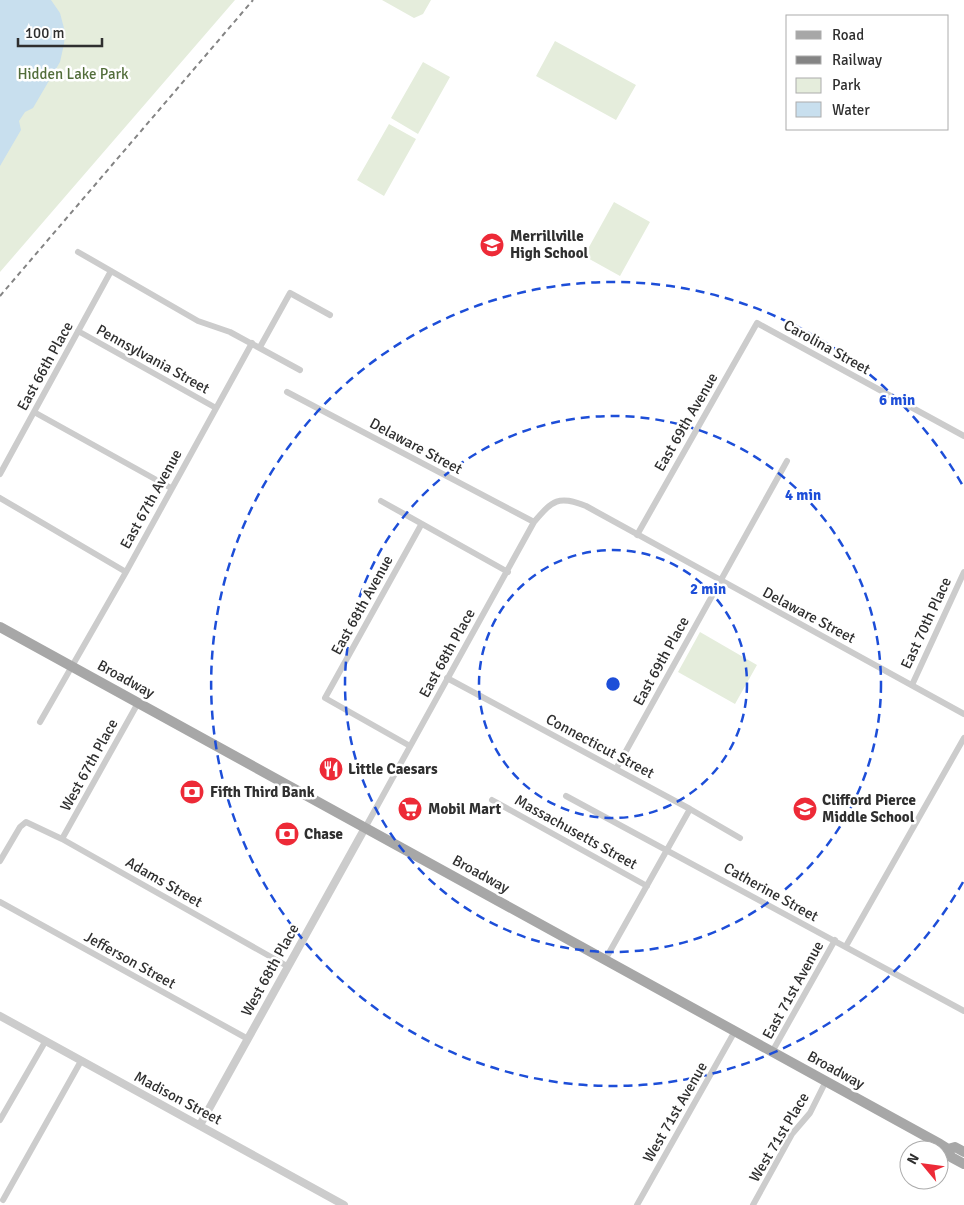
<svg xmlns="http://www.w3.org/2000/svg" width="964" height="1205" viewBox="0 0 964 1205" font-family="Signika,sans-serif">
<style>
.green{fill:#e5eddc}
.water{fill:#c8dfee}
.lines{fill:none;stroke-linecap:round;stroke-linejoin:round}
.minor{stroke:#ccc;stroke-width:6}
.tertiary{stroke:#ccc;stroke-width:8}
.primary{stroke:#a7a7a7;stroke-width:10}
.rail{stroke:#848484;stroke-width:2;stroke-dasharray:5 4;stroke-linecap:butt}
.ring{fill:none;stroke:#1d4ed8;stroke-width:2.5;stroke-dasharray:9 6}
.labels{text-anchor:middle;stroke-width:5;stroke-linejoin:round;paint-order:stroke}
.park-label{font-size:15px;fill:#526d3a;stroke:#fff}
.poi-label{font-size:15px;font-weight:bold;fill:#2f2f2f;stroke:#fff;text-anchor:start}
.street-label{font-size:15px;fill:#2f2f2f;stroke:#fff}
.centre{fill:#1d4ed8;stroke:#fff;stroke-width:2.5}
.ring-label{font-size:15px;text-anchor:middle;font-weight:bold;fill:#1d4ed8;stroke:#fff;stroke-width:5;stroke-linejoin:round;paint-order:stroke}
</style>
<rect width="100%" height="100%" fill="#fff"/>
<!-- green -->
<path class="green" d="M0 0H235L0 272Z
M382 0H431L423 14 414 18Z
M555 41 636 85 616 120 536 76Z
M423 62 450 77 418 134 391 118Z
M389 124 416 139 384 196 357 180Z
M614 202 650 222 620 276 584 256Z
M700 632 757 665 735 704 678 672Z"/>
<!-- water -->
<path class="water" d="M0 0H51L60 13 65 32 64 44 60 62 33 108 25 112 19 121 21 130 0 166Z"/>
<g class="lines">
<!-- minor -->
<path class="minor" d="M78 252 198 321 230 332 300 370
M78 331 216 408
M260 347 290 293 330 315
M287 392 534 522
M34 412 171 488
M0 474 111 271
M0 498 126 572
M381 501 508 572
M637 535 757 323 964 436
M447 678 690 809 740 838
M912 685 964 572
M40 722 126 572 252 343
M410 746 325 698 421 525
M616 769 787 461
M566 796 964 1011
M492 800 647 886
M365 828 534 522C553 500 558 495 586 506L964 714
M62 839 138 703
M0 861 20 827 26 822 62 839 287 966
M0 902 248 1039
M846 946 964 738
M605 960 690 809
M772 1052 835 940
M0 1120 45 1042
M3 1200 81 1061
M637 1205 735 1031
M753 1205 792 1134 810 1113 826 1081"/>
<!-- tertiary -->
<path class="tertiary" d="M0 1016 344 1205
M200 1125 365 828"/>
<!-- primary -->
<path class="primary" d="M0 627 940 1144 948 1149 955 1147 964 1152
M948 1149 951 1157 964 1164"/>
<!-- rail -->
<path class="rail" d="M0 296 253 0"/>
</g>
<!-- distance rings -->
<g class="ring">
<circle cx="613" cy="684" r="134"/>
<circle cx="613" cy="684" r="268"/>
<path d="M963 882A402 402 0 1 1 963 486"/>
</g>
<!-- icons -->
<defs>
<symbol id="school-disc" viewBox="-11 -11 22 22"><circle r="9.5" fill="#ed2a37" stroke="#fff"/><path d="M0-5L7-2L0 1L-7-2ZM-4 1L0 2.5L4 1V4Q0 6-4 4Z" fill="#fff"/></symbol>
<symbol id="restaurant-disc" viewBox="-11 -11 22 22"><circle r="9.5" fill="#ed2a37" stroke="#fff"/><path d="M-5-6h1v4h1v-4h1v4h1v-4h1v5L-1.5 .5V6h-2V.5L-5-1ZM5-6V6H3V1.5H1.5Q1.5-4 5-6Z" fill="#fff"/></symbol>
<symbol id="bank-disc" viewBox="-11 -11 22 22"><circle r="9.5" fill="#ed2a37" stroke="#fff"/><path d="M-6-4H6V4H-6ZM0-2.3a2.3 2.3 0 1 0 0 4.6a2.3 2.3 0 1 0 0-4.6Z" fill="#fff"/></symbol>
<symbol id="supermarket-disc" viewBox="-11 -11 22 22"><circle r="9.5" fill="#ed2a37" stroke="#fff"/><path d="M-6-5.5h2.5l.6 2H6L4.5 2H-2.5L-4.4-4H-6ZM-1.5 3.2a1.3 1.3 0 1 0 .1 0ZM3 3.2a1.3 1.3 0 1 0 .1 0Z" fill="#fff"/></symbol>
</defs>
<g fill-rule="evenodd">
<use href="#school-disc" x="478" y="231" width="28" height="28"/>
<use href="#restaurant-disc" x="317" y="755" width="28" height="28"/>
<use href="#bank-disc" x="178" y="778" width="28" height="28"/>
<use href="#supermarket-disc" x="396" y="795" width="28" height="28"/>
<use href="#school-disc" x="791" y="795" width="28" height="28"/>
<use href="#bank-disc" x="273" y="820" width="28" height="28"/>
</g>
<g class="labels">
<!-- park labels -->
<g class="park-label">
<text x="73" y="79">Hidden Lake Park</text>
</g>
<!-- poi labels -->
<g class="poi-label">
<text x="510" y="241">Merrillville<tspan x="510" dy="17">High School</tspan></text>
<text x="348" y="774">Little Caesars</text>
<text x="210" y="797">Fifth Third Bank</text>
<text x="822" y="805">Clifford Pierce<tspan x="822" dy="17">Middle School</tspan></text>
<text x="428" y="814">Mobil Mart</text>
<text x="304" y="839">Chase</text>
</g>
<!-- street labels -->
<g class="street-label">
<text transform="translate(827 347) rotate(29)" y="5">Carolina Street</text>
<text transform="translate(153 359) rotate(29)" y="5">Pennsylvania Street</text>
<text transform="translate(45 366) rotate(-61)" y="5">East 66th Place</text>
<text transform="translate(686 422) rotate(-60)" y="5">East 69th Avenue</text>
<text transform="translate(416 446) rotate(28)" y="5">Delaware Street</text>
<text transform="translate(151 499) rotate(-61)" y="5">East 67th Avenue</text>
<text transform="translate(362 605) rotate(-61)" y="5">East 68th Avenue</text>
<text transform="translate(809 615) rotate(28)" y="5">Delaware Street</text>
<text transform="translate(926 623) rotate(-65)" y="5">East 70th Place</text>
<text transform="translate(447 653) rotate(-61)" y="5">East 68th Place</text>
<text transform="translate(661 661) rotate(-61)" y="5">East 69th Place</text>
<text transform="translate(126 679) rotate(29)" y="5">Broadway</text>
<text transform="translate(600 746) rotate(28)" y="5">Connecticut Street</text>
<text transform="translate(89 765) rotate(-61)" y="5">West 67th Place</text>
<text transform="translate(576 832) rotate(29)" y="5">Massachusetts Street</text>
<text transform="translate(481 874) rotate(29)" y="5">Broadway</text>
<text transform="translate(164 882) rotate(30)" y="5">Adams Street</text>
<text transform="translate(771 892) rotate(29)" y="5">Catherine Street</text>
<text transform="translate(130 960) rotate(29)" y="5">Jefferson Street</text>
<text transform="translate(270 970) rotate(-61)" y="5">West 68th Place</text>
<text transform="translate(793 990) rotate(-61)" y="5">East 71st Avenue</text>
<text transform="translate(836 1070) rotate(29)" y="5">Broadway</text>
<text transform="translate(178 1098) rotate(28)" y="5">Madison Street</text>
<text transform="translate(675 1112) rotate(-60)" y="5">West 71st Avenue</text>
<text transform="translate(779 1137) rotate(-59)" y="5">West 71st Place</text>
</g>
</g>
<circle cx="613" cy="684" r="8" class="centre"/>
<g class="ring-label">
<text x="897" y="405">6 min</text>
<text x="803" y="500">4 min</text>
<text x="708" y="594">2 min</text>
</g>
<!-- legend -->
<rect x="786" y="15" width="162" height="115" fill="#ffffff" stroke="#acacac"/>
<rect x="796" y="31" width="25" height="8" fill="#a7a7a7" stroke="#acacac"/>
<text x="832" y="40" font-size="15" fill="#2f2f2f">Road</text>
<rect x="796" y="56" width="25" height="8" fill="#848484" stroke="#acacac"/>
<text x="832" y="65" font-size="15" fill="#2f2f2f">Railway</text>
<rect x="796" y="78" width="25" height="15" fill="#e5eddc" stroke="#acacac"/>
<text x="832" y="90" font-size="15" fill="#2f2f2f">Park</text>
<rect x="796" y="102" width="25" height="15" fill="#c8dfee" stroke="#acacac"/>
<text x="832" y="115" font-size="15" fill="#2f2f2f">Water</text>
<!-- north arrow -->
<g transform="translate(924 1165) rotate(299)"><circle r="24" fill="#ffffff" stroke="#acacac"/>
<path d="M0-4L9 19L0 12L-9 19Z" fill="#ed2a37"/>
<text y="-8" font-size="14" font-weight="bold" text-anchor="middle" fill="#2f2f2f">N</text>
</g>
<!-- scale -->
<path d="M18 38v8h84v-8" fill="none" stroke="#2f2f2f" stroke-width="2.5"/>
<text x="25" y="38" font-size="15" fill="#2f2f2f" stroke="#ffffff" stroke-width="4" paint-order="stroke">100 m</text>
</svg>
